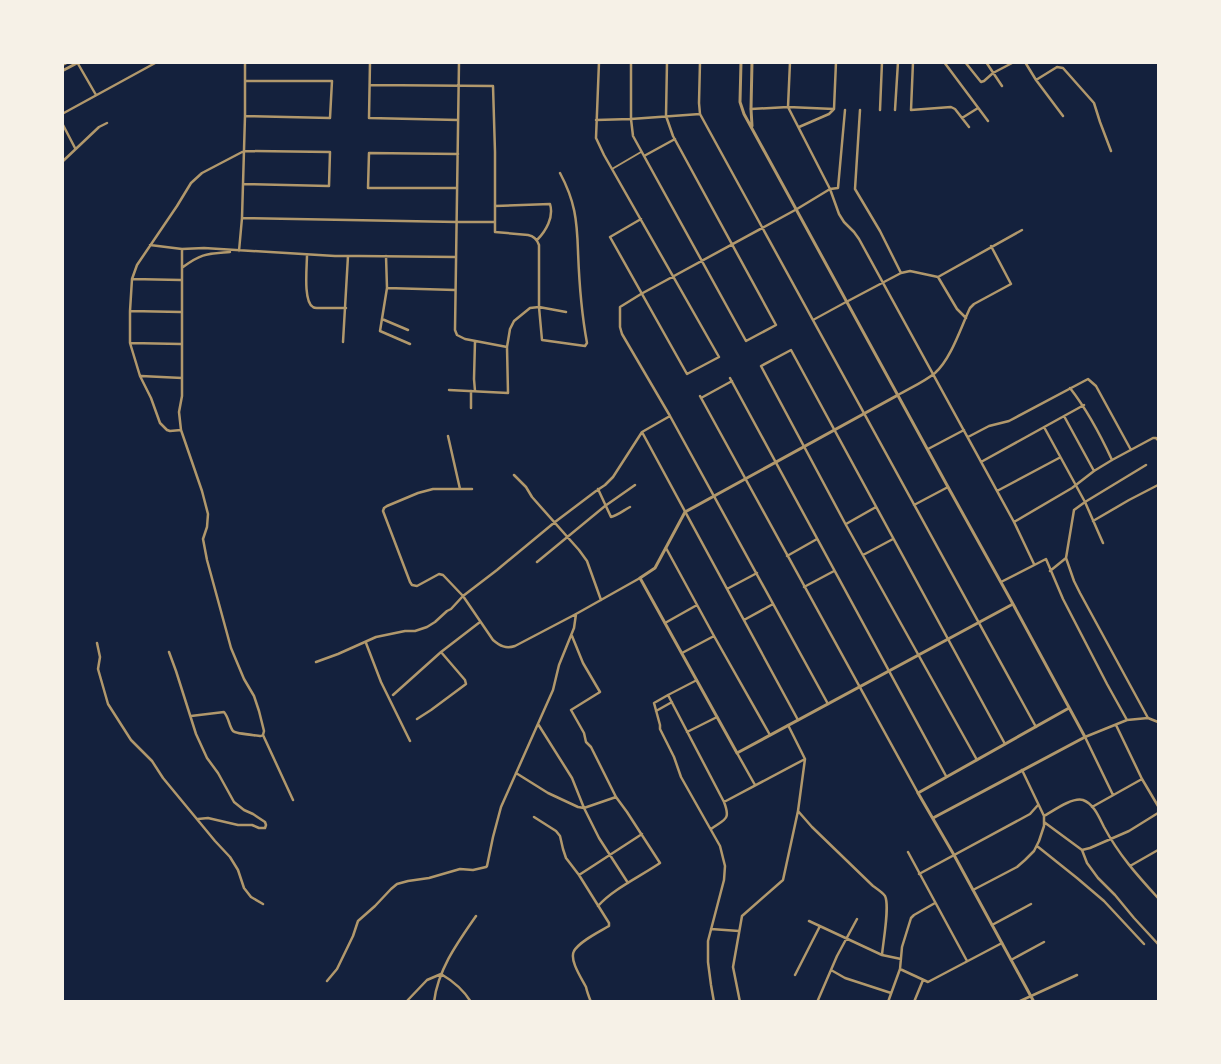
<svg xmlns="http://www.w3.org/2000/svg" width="1221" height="1064" viewBox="0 0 1221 1064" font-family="'Nunito Sans',sans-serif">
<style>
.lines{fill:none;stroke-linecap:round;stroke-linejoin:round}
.pedestrian{stroke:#b1986c;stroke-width:2}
.minor{stroke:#b1986c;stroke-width:2.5}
.tertiary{stroke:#b1986c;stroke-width:3}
</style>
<rect width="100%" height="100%" fill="#14213d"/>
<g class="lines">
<!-- pedestrian -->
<path class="pedestrian" d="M612 169 641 152
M813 320 846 302
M668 695 697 680"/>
<!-- minor -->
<path class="minor" d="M77 62 96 95
M370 62 369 118 458 120
M459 62 455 330 457 335 465 339 507 347
M599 62 596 138 604 155 719 357 687 374 610 237 641 219
M631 62V119L633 136 746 341 776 325 673 136 666 116 667 62
M700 62 699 103 700 114 1036 727
M790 62 788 107 830 189 839 214 844 222 854 232 859 239 1014 522 1034 564
M913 62 911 110 951 107 955 109 969 127
M944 62 988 121
M965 62 981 82 984 81 993 73 1014 62
M986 62 1002 86
M1025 62 1036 80 1063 116
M1036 80 1057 67 1063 68 1094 103 1100 122 1111 151
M245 81H332L330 118 245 116
M370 85 493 86 495 152V232L528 235C534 236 537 239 539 245V307L542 340 585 346 587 343C582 316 579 279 578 251 577 220 575 201 560 173
M751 109 788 107 834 109
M860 110 855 189 880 231 901 273
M880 110 882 62
M895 110 898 62
M62 114 157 62
M962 118 978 108
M596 120 631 119 700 114
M62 123 75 148
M799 127 829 114 834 109 836 62
M644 156 675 139
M62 162 99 127 107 123
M457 188H368L369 153 458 154
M495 206 550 204C554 217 546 231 537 240
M242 218 457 222H495
M150 245 182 249 204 248 335 256H359L456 257
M182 249V396L179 412 181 430 202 491 208 514 207 527 203 539 207 560 231 648 244 679 254 696 259 711 264 731 263 735 261 736C255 735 236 734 233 731 229 726 229 718 224 712L191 716
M239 251 242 218 245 116V62
M307 255C307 266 303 302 313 307 314 308 315 308 317 308H346
M386 256 387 288 380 331 410 344
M183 267C202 253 207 254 230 252
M938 277 957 309 966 318
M132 279 181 280
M387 288 455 290
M848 301 901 273 910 271 938 277 1022 230
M130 311 181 312
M382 319 408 330
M475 341 474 379 475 391
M343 342 348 256
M130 343 181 344
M141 376 182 378
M730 378 946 776
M1070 388C1088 411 1100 434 1112 460
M449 390 508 393 507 347 510 329 514 321 530 308 539 307 566 312
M471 391V408
M898 395C910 388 924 382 935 373 951 359 961 327 970 308L974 304 1011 284 991 246
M700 396 918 793
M701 398 732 381
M1064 416 1094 471
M1044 427 1085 502 1103 543
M181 430 170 431 167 430 160 423 151 398 140 376 130 343V311L132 279 137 265 177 206 191 183 202 173 244 151 330 152 329 186 243 184
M642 432 798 720
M448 436 460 489
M968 437 989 426 1009 421 1088 379 1096 386 1131 450
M928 449 964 430
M981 462 1084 405
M1146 465 1085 502 1074 510 1066 558 1074 581 1080 593 1148 718
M514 475 526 487 532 497 579 550 587 561 601 600
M472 489H433L418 493 387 506 384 508 383 511 410 582 412 585 417 586 439 574 443 575 463 596 493 640C500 646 506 649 515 646L576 614 640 578
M598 489 611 517C617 516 624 510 630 507
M997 491 1059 458
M914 505 948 487
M1093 521 1129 500 1158 485
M1014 522 1072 488 1094 471 1112 460 1153 438H1156L1158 440
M846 524 876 507
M666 548 714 636 770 735
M863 555 893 539
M787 556 817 539
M537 562 605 506 635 485
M1050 571 1066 558
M1001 582 1046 559 1063 599 1107 684 1127 720
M804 587 834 571
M727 589 757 573
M744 620 773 604
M665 623 697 605
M572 636 583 663 600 692 571 710 584 733 586 742 591 747 616 797 627 812 660 863C641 876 613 889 598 906
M97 643 100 657 98 669 108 704 131 740 152 761 163 778 215 841 230 857 238 870 244 888 251 897 263 904
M366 643 381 682 410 741
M169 652 176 671 196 734 207 758 218 773 234 802 244 810 253 814 265 822 266 825 265 828H259L252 825H238L208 818 198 819
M682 653 714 636
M316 662 338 654 376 637 405 631H415L427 627 435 622 447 611 451 609 463 596 497 570 555 522 596 491 605 485 613 477 642 432 670 416
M393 695 441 652 480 622
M828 704 670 416 622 334 620 327V307L641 294 797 209 830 189 838 188 845 110
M656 711 672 702
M417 719 431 710 466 684 465 680 441 652
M538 724 572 778 584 808 599 838 628 883
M1116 725 1142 779 1158 806
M687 732 717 717
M263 735 293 800
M737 753 755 785
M977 760 846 525 761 366 791 350 1005 744
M516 773 548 793 578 807 584 808 616 797
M1113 795 1085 737 1127 720 1148 718 1158 722
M724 802 805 759
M1092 807 1142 779
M798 811 812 827 873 886C877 889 882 892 885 896 890 906 883 942 882 955
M1044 816C1053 811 1072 797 1083 800 1094 804 1099 817 1104 827 1119 855 1137 875 1158 898
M534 817 556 831 560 836 563 849 566 858 579 875 609 923V926C599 932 580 941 574 951 569 960 582 979 586 987 587 992 589 997 591 1002
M1044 822 1082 850 1087 863 1098 878 1115 895 1134 918 1158 944
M711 829C725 819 731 820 724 802L668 695 654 703 660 725V729L674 757 681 777 720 846 725 866 724 880 708 941V962L711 985 714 1002
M1037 846 1077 878 1104 901 1144 944
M1082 850 1090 848 1129 831 1158 813
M908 852 967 961
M1130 866 1158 850
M919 874 1030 814 1038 805
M579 875 642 834
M973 890 1017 867 1025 860 1034 851 1039 841 1044 826V816L1022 770
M809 921 882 955 901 959
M992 925 1031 904
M711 929 739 931
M1011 960 1044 942
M900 969 902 947 911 918 914 915 935 903
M831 970 845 978 891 993
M795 975 820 926
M327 981 337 969 353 936 358 921 375 906 391 889 397 884 408 881 429 878 460 869 473 870 486 867 487 866 493 837 501 807 553 690 559 665 574 628 576 614
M818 1000 837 956 857 919
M406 1002 427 980 441 974C453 981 463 989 471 1002
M434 1002C438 969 458 942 476 916
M740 1002 733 967 742 916 783 880 798 811 805 759 788 725
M888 1002 900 969 928 982 1002 943
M914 1002 923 980
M1018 1002 1077 975"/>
<!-- tertiary -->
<path class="tertiary" d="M741 62 740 102 744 114 948 487 1013 604 1085 737 933 818
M62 65 68 62
M62 71 79 62
M752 126 751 109 752 62
M898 395 685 512 655 568 640 578 737 753 1013 604
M1034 1002 954 855 918 793 1069 708"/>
</g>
<!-- border -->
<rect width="1221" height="1064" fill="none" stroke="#f6f1e7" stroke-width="128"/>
</svg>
